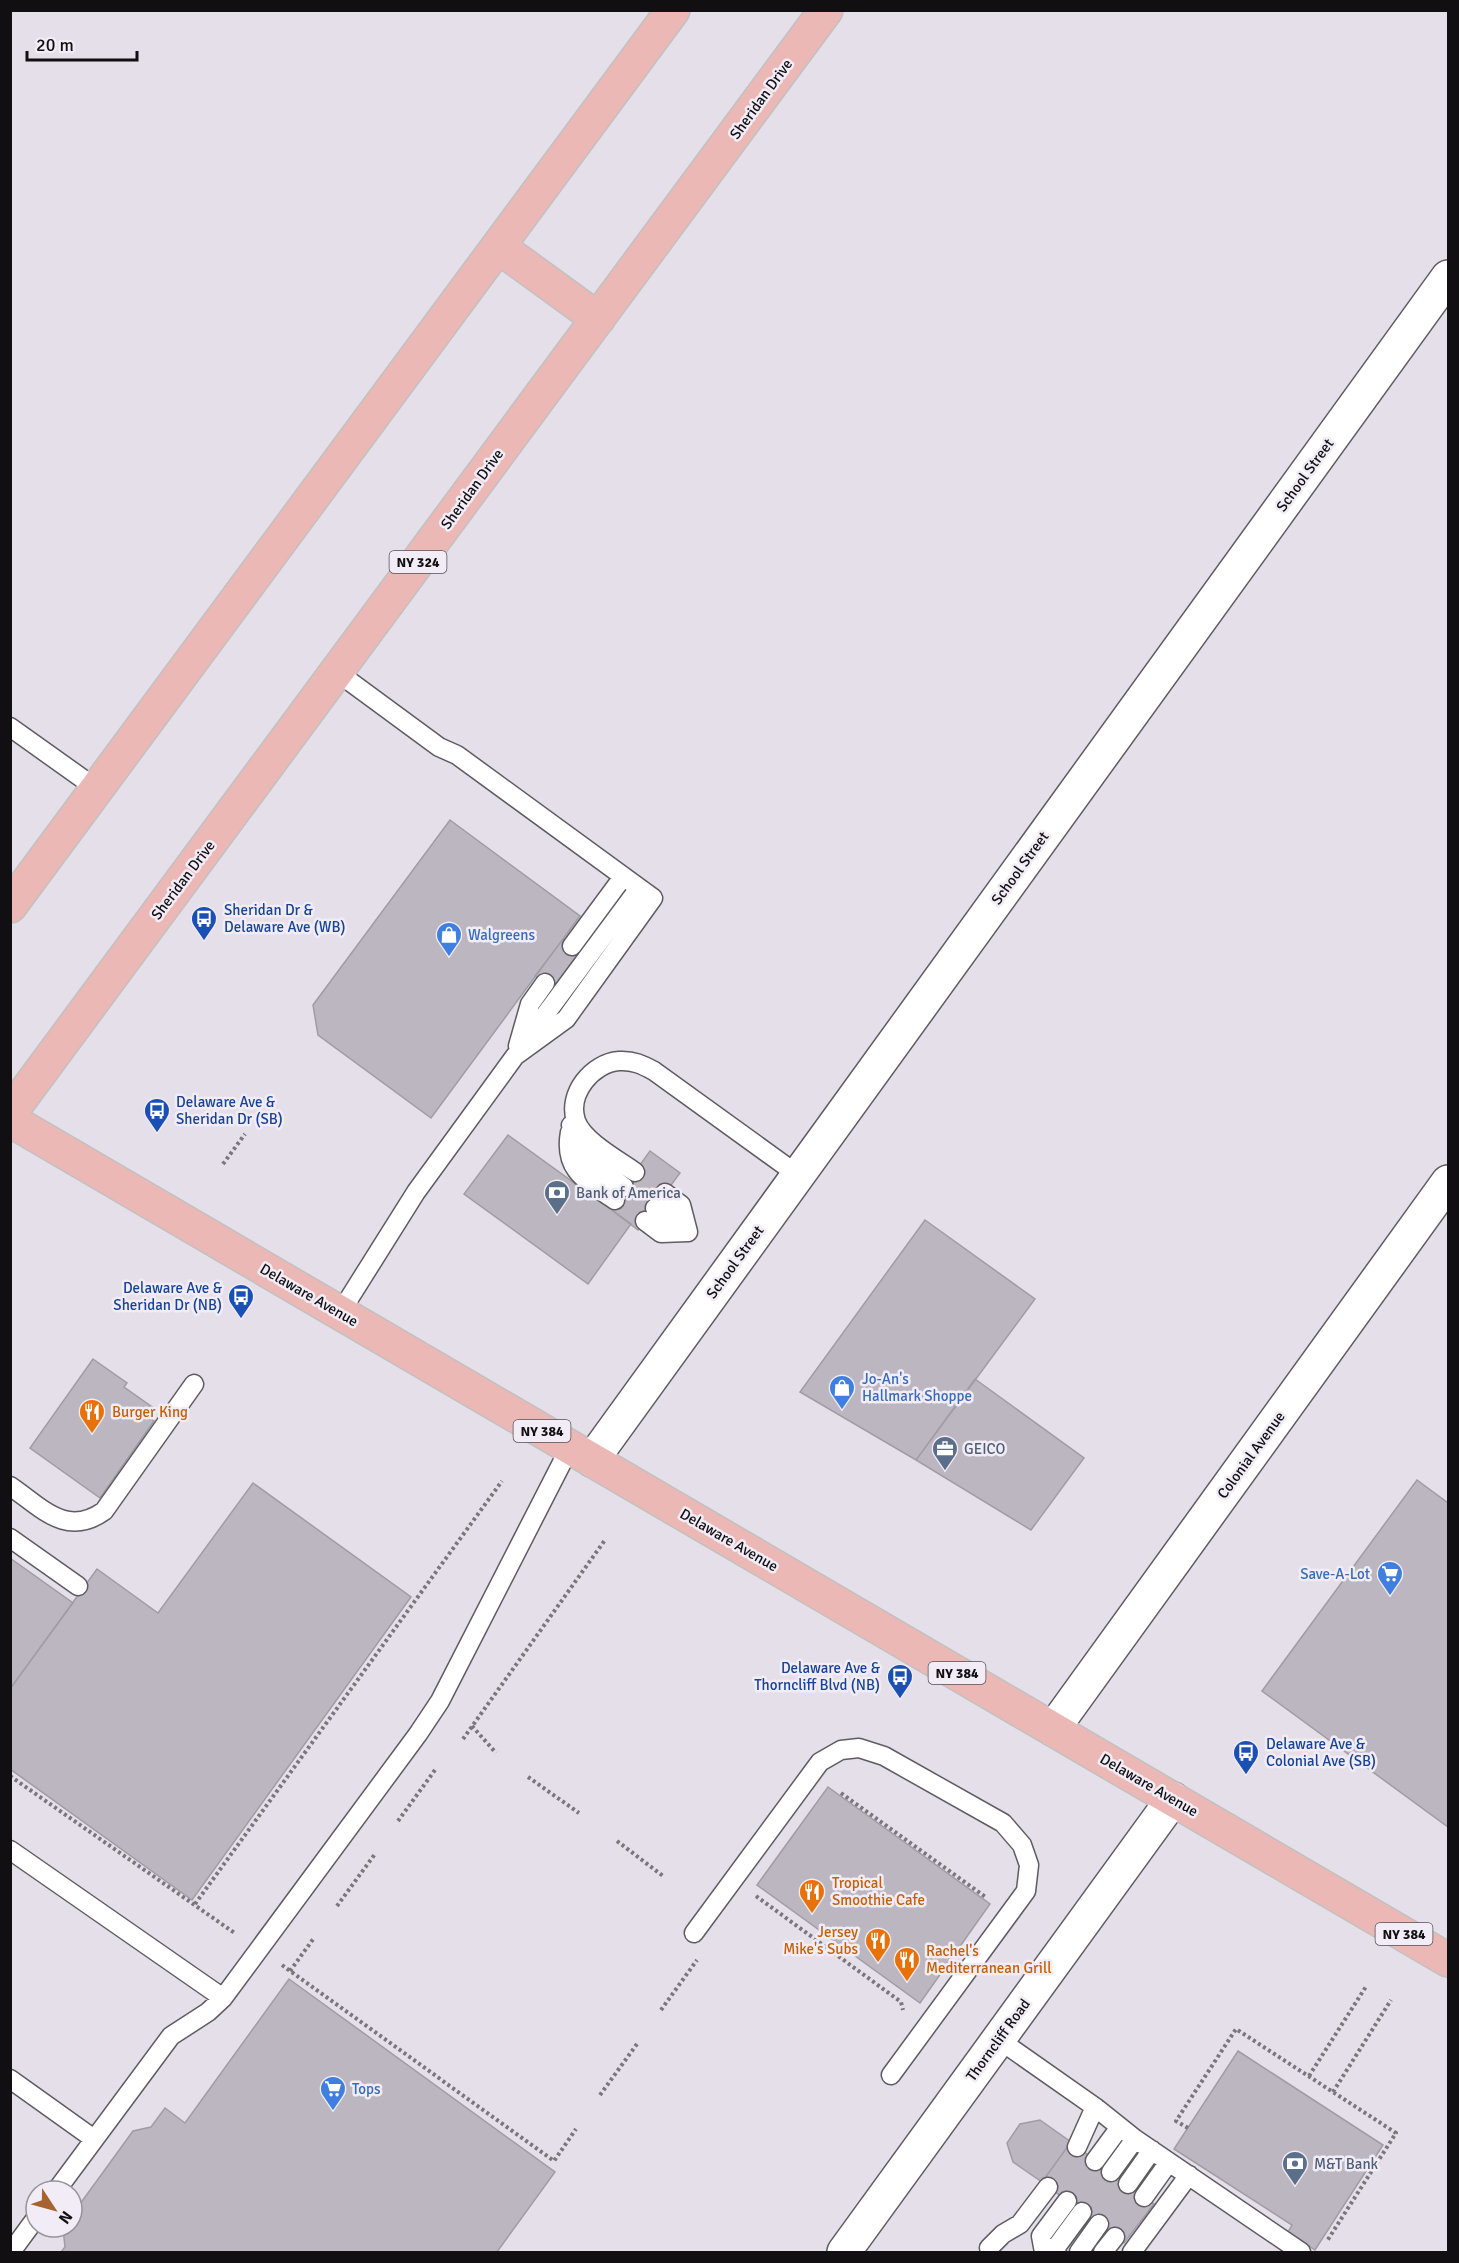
<svg xmlns="http://www.w3.org/2000/svg" width="1459" height="2263" viewBox="0 0 1459 2263" font-family="Signika,sans-serif">
<style>
.building{fill:#bbb6bf;stroke:#a19ca4;stroke-width:1.5}
.lines{fill:none;stroke-linecap:round;stroke-linejoin:round}
.lane-casing{stroke:#5f5b63;stroke-width:21}
.street-casing{stroke:#5f5b63;stroke-width:36}
.primary-casing{stroke:#c1c1c1;stroke-width:36}
.path{stroke:#7a767c;stroke-width:4;stroke-dasharray:3 3;stroke-linecap:butt}
.lane{stroke:#fff;stroke-width:18}
.street{stroke:#fff;stroke-width:33}
.primary{stroke:#ecb8b5;stroke-width:33}
.labels{text-anchor:middle;stroke-width:5;stroke-linejoin:round;paint-order:stroke}
.shield{fill:#f1ecf6;stroke:#545156;stroke-width:1.5}
.shield-label{font-size:14px;font-weight:bold;fill:#110f12}
.street-label{font-size:15px;fill:#110f12;stroke:#f1ecf6}
.transit-label{font-size:15px;fill:#164399;stroke:#f1ecf6;text-anchor:start}
.shop-label{font-size:15px;fill:#366cbe;stroke:#f1ecf6;text-anchor:start}
.service-label{font-size:15px;fill:#4e5e75;stroke:#f1ecf6;text-anchor:start}
.food-label{font-size:15px;fill:#c56008;stroke:#f1ecf6;text-anchor:start}
</style>
<rect width="100%" height="100%" fill="#e4dfe8"/>
<!-- building -->
<path class="building" d="M450 820 580 916 431 1118 318 1035 313 1005Z
M563 939 587 957 559 994 535 976Z
M508 1135 631 1224 588 1284 464 1194Z
M650 1151 680 1173 638 1230 609 1208Z
M925 1220 1035 1299 916 1460 800 1392Z
M93 1359 127 1383 124 1387 155 1409 150 1418 154 1421 100 1498 30 1448Z
M975 1379 1084 1458 1031 1530 916 1460Z
M1417 1480 1448 1503V1827L1262 1691Z
M253 1483 411 1597 192 1900 10 1769V1689L97 1569 158 1613Z
M10 1558 73 1603 10 1689Z
M828 1787 990 1904 920 2003 757 1885Z
M289 1979 555 2172 497 2252H61L65 2247 63 2228 72 2227V2215L133 2131 151 2127 165 2108 185 2123Z
M1238 2051 1383 2145 1315 2250 1288 2232 1292 2225 1174 2149Z
M1040 2120 1071 2142 1042 2182 1013 2162 1007 2143 1020 2124Z
M1071 2142 1154 2204 1124 2243 1042 2182Z"/>
<g class="lines">
<defs>
<path id="lane" d="M337 672 439 747 457 755 653 898 566 1019 515 1056 416 1192 340 1313
M10 727 97 789
M572 946 623 877
M525 1042 639 888
M518 1046 530 1004 545 983
M571 1125 584 1157 624 1187
M570 1132C563 1171 587 1181 615 1200
M635 1172C618 1160 583 1141 576 1121 567 1094 592 1063 619 1061 633 1060 643 1065 654 1071L798 1175
M665 1193 681 1205 688 1232
M655 1208 688 1232
M645 1221 661 1233 688 1232
M10 1486C41 1507 66 1538 104 1511L194 1384
M10 1538 78 1586
M10 1850 223 1998
M694 1933 820 1762 841 1750 859 1748 884 1756 1003 1823 1022 1845 1029 1865 1026 1891 891 2075
M998 2039 1095 2107 1135 2139 1301 2252
M10 2079 94 2139
M1077 2147 1095 2107
M1095 2161 1120 2127
M1111 2172 1135 2139
M1128 2184 1152 2150
M56 2191 171 2036 208 2012 223 1998 418 1734 440 1701 570 1447
M1144 2197 1169 2162
M989 2248 1003 2234 1020 2224 1048 2187
M11 2252 36 2218
M1044 2252 1041 2236 1067 2201
M1056 2252 1057 2246 1082 2212
M1079 2252 1099 2224
M1103 2252 1115 2237
M1132 2252 1189 2175"/>
<path id="street" d="M592 1460 1448 277
M1053 1729 1448 1182
M844 2252 1173 1799"/>
<path id="primary" d="M499 247 598 319
M10 906 673 10
M10 1113 826 10
M10 1120 1448 1960"/>
</defs>
<!-- lane casing -->
<use href="#lane" class="lane-casing"/>
<!-- street casing -->
<use href="#street" class="street-casing"/>
<!-- primary casing -->
<use href="#primary" class="primary-casing"/>
<!-- path -->
<path class="path" d="M223 1164 245 1134
M472 1726 496 1753
M463 1739 605 1540
M10 1776 236 1934
M528 1777 579 1813
M841 1793 987 1898
M398 1821 435 1770
M617 1841 663 1876
M756 1896 901 2002 903 2010
M195 1904 502 1481
M337 1906 375 1854
M282 1965 554 2161 576 2129
M290 1971 314 1938
M661 2010 697 1960
M1309 2076 1367 1985
M1333 2092 1391 2000
M600 2095 637 2044
M1188 2128 1176 2121 1236 2029 1396 2133 1327 2241"/>
<!-- lane -->
<use href="#lane" class="lane"/>
<!-- street -->
<use href="#street" class="street"/>
<!-- primary -->
<use href="#primary" class="primary"/>
</g>
<!-- icons -->
<defs>
<symbol id="bus-pin" viewBox="-11 -11 22 30"><path d="M0 17L-7.5 6A9.5 9.5 0 1 1 7.5 6Z" fill="#1a4fb4" stroke="#f1ecf6"/><path d="M-5-6H5V4H4V6H2V4H-2V6H-4V4H-5ZM-3.5-4V0h7V-4ZM-3.5 1.2v1.5H-2V1.2ZM2 1.2v1.5H3.5V1.2Z" fill="#fff"/></symbol>
<symbol id="shop-pin" viewBox="-11 -11 22 30"><path d="M0 17L-7.5 6A9.5 9.5 0 1 1 7.5 6Z" fill="#3f7fe0" stroke="#f1ecf6"/><path d="M-5-2.5h2.3a2.7 3.5 0 0 1 5.4 0H5L5.5 6h-11ZM-1.5-2.5h3a1.5 2.3 0 0 0-3 0Z" fill="#fff"/></symbol>
<symbol id="bank-pin" viewBox="-11 -11 22 30"><path d="M0 17L-7.5 6A9.5 9.5 0 1 1 7.5 6Z" fill="#5c6f8a" stroke="#f1ecf6"/><path d="M-6-4H6V4H-6ZM0-2.3a2.3 2.3 0 1 0 0 4.6a2.3 2.3 0 1 0 0-4.6Z" fill="#fff"/></symbol>
<symbol id="restaurant-pin" viewBox="-11 -11 22 30"><path d="M0 17L-7.5 6A9.5 9.5 0 1 1 7.5 6Z" fill="#e8710a" stroke="#f1ecf6"/><path d="M-5-6h1v4h1v-4h1v4h1v-4h1v5L-1.5 .5V6h-2V.5L-5-1ZM5-6V6H3V1.5H1.5Q1.5-4 5-6Z" fill="#fff"/></symbol>
<symbol id="office-pin" viewBox="-11 -11 22 30"><path d="M0 17L-7.5 6A9.5 9.5 0 1 1 7.5 6Z" fill="#5c6f8a" stroke="#f1ecf6"/><path d="M-6-3h4V-5.5h4V-3h4V5H-6ZM-1-4.5V-3h2v-1.5ZM-6 0V1H6V0Z" fill="#fff"/></symbol>
<symbol id="supermarket-pin" viewBox="-11 -11 22 30"><path d="M0 17L-7.5 6A9.5 9.5 0 1 1 7.5 6Z" fill="#3f7fe0" stroke="#f1ecf6"/><path d="M-6-5.5h2.5l.6 2H6L4.5 2H-2.5L-4.4-4H-6ZM-1.5 3.2a1.3 1.3 0 1 0 .1 0ZM3 3.2a1.3 1.3 0 1 0 .1 0Z" fill="#fff"/></symbol>
</defs>
<g fill-rule="evenodd">
<use href="#bus-pin" x="189" y="904" width="30" height="40"/>
<use href="#shop-pin" x="434" y="920" width="30" height="40"/>
<use href="#bus-pin" x="142" y="1096" width="30" height="40"/>
<use href="#bank-pin" x="542" y="1178" width="30" height="40"/>
<use href="#bus-pin" x="226" y="1282" width="30" height="40"/>
<use href="#shop-pin" x="827" y="1373" width="30" height="40"/>
<use href="#restaurant-pin" x="77" y="1397" width="30" height="40"/>
<use href="#office-pin" x="930" y="1434" width="30" height="40"/>
<use href="#supermarket-pin" x="1375" y="1559" width="30" height="40"/>
<use href="#bus-pin" x="885" y="1662" width="30" height="40"/>
<use href="#bus-pin" x="1231" y="1738" width="30" height="40"/>
<use href="#restaurant-pin" x="797" y="1877" width="30" height="40"/>
<use href="#restaurant-pin" x="863" y="1926" width="30" height="40"/>
<use href="#restaurant-pin" x="892" y="1945" width="30" height="40"/>
<use href="#supermarket-pin" x="318" y="2074" width="30" height="40"/>
<use href="#bank-pin" x="1280" y="2149" width="30" height="40"/>
</g>
<g class="labels">
<!-- shield labels -->
<g class="shield">
<rect x="389.5" y="551" width="57" height="22" rx="4.5"/>
<rect x="513.5" y="1420" width="57" height="22" rx="4.5"/>
<rect x="928.5" y="1662" width="57" height="22" rx="4.5"/>
<rect x="1375.5" y="1923" width="57" height="22" rx="4.5"/>
</g>
<g class="shield-label">
<text x="418" y="567">NY 324</text>
<text x="542" y="1436">NY 384</text>
<text x="957" y="1678">NY 384</text>
<text x="1404" y="1939">NY 384</text>
</g>
<!-- street labels -->
<g class="street-label">
<text transform="translate(761 99) rotate(-54)" y="5">Sheridan Drive</text>
<text transform="translate(1305 475) rotate(-54)" y="5">School Street</text>
<text transform="translate(472 489) rotate(-54)" y="5">Sheridan Drive</text>
<text transform="translate(1020 868) rotate(-54)" y="5">School Street</text>
<text transform="translate(183 880) rotate(-53)" y="5">Sheridan Drive</text>
<text transform="translate(735 1262) rotate(-54)" y="5">School Street</text>
<text transform="translate(309 1295) rotate(30)" y="5">Delaware Avenue</text>
<text transform="translate(1251 1455) rotate(-54)" y="5">Colonial Avenue</text>
<text transform="translate(729 1540) rotate(30)" y="5">Delaware Avenue</text>
<text transform="translate(1149 1785) rotate(30)" y="5">Delaware Avenue</text>
<text transform="translate(998 2040) rotate(-54)" y="5">Thorncliff Road</text>
</g>
<!-- transit labels -->
<g class="transit-label">
<text x="224" y="915">Sheridan Dr &amp;<tspan x="224" dy="17">Delaware Ave (WB)</tspan></text>
<text x="176" y="1107">Delaware Ave &amp;<tspan x="176" dy="17">Sheridan Dr (SB)</tspan></text>
<text x="222" y="1293" text-anchor="end">Delaware Ave &amp;<tspan x="222" dy="17">Sheridan Dr (NB)</tspan></text>
<text x="880" y="1673" text-anchor="end">Delaware Ave &amp;<tspan x="880" dy="17">Thorncliff Blvd (NB)</tspan></text>
<text x="1266" y="1749">Delaware Ave &amp;<tspan x="1266" dy="17">Colonial Ave (SB)</tspan></text>
</g>
<!-- shop labels -->
<g class="shop-label">
<text x="468" y="940">Walgreens</text>
<text x="862" y="1384">Jo-An's<tspan x="862" dy="17">Hallmark Shoppe</tspan></text>
<text x="1370" y="1579" text-anchor="end">Save-A-Lot</text>
<text x="352" y="2094">Tops</text>
</g>
<!-- service labels -->
<g class="service-label">
<text x="576" y="1198">Bank of America</text>
<text x="964" y="1454">GEICO</text>
<text x="1314" y="2169">M&amp;T Bank</text>
</g>
<!-- food labels -->
<g class="food-label">
<text x="112" y="1417">Burger King</text>
<text x="832" y="1888">Tropical<tspan x="832" dy="17">Smoothie Cafe</tspan></text>
<text x="858" y="1937" text-anchor="end">Jersey<tspan x="858" dy="17">Mike's Subs</tspan></text>
<text x="926" y="1956">Rachel's<tspan x="926" dy="17">Mediterranean Grill</tspan></text>
</g>
</g>
<!-- border -->
<rect width="1459" height="2263" fill="none" stroke="#110f12" stroke-width="24"/>
<!-- north arrow -->
<g transform="translate(54 2209) rotate(126)"><circle r="28" fill="#f1ecf6" stroke="#97949b" stroke-width="1.5"/>
<path d="M0-4.5L10 22L0 15L-10 22Z" fill="#a66331"/>
<text y="-9" font-size="16" font-weight="bold" text-anchor="middle" fill="#110f12">N</text>
</g>
<!-- scale -->
<path d="M27 51v9h110v-9" fill="none" stroke="#110f12" stroke-width="3"/>
<text x="36" y="51" font-size="18" fill="#110f12" stroke="#f1ecf6" stroke-width="4.5" paint-order="stroke">20 m</text>
</svg>
